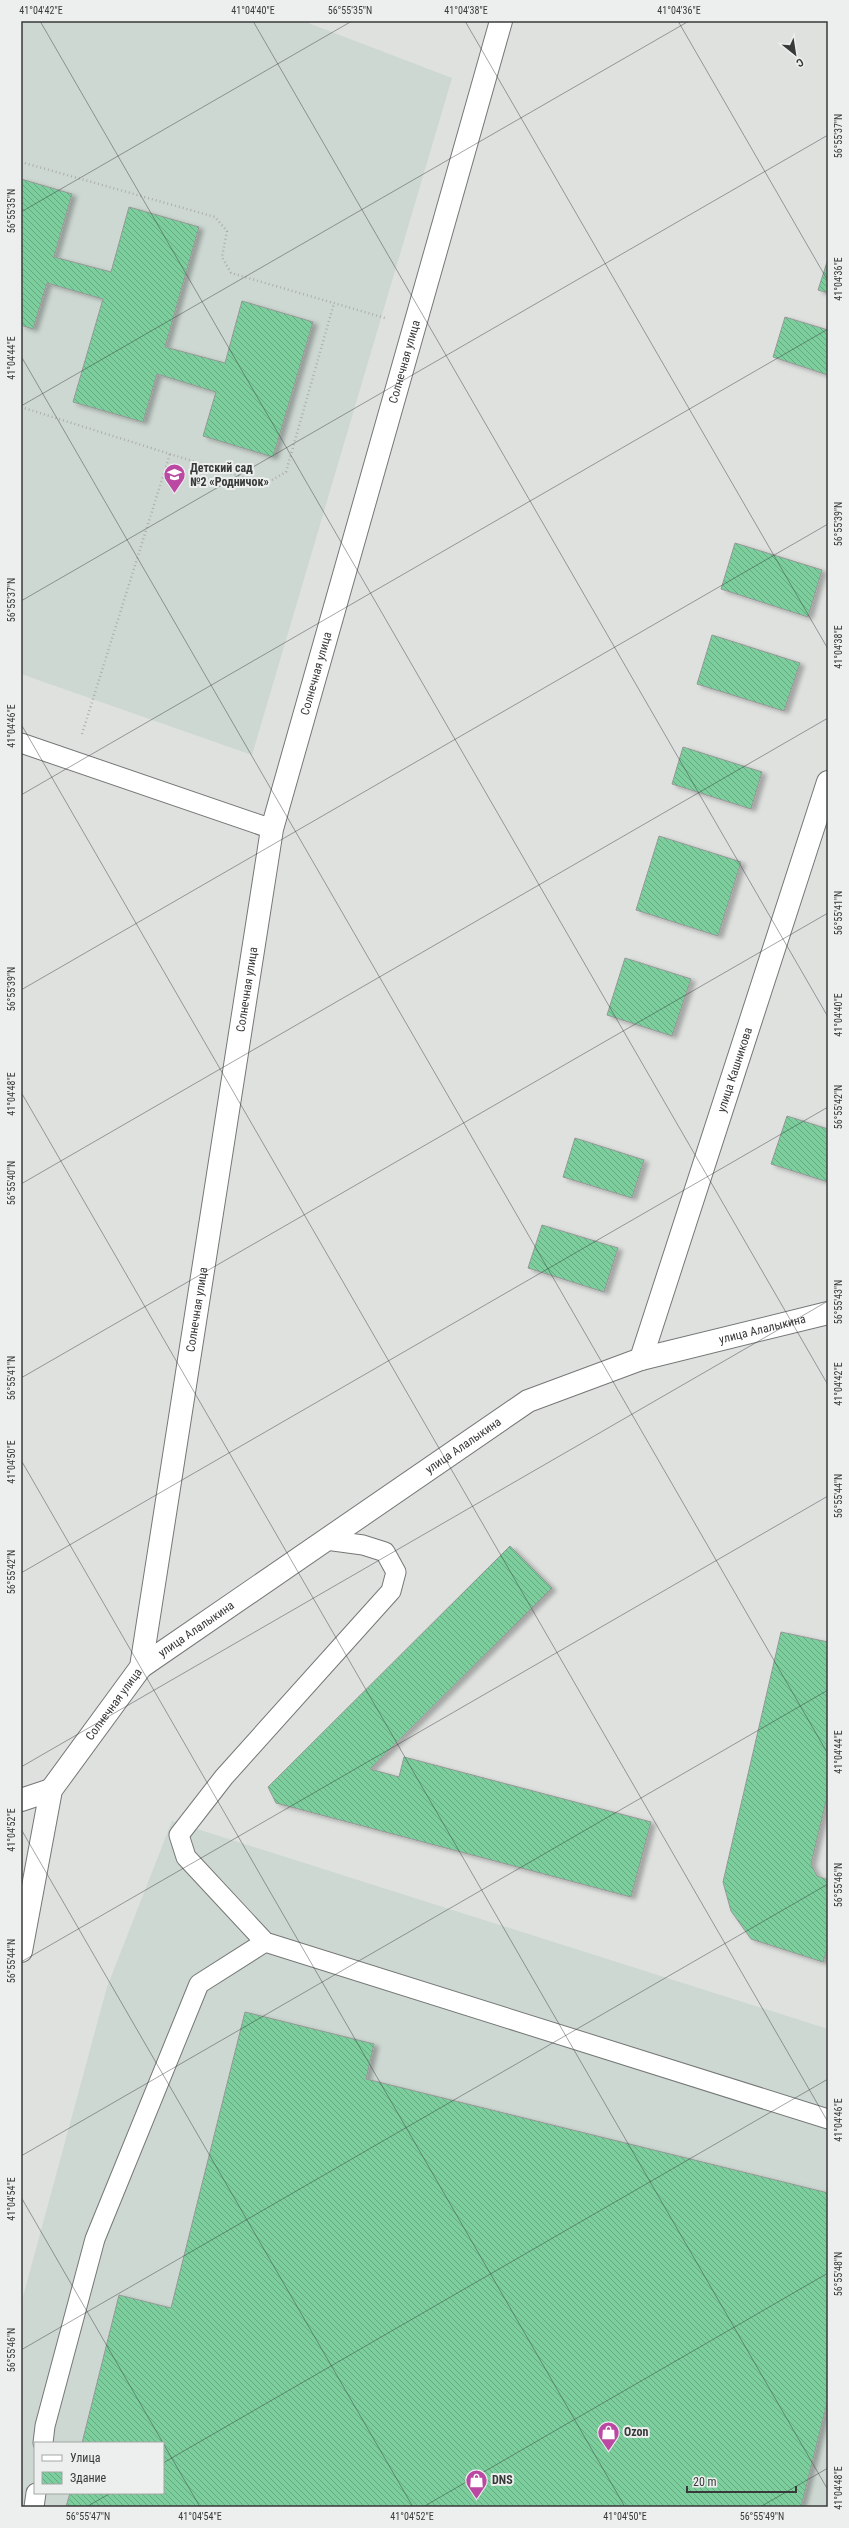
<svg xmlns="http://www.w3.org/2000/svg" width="849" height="2528" viewBox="0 0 849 2528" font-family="'Roboto Condensed',sans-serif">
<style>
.built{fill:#ced8d2;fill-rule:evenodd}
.building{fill:url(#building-back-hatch);stroke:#969897;filter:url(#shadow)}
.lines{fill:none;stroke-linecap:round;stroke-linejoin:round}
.service-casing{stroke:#757876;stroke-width:21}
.minor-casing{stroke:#757876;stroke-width:24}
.path{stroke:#acaead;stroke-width:2.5;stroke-dasharray:1 3;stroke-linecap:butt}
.service{stroke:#fff;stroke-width:19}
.minor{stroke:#fff;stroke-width:22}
.ticks{fill:none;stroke:#383a39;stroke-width:1;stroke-opacity:0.45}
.labels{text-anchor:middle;stroke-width:4;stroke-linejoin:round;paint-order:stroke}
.street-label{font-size:12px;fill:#383a39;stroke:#ecefed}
.poi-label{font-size:12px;font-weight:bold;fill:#383a39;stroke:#ecefed;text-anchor:start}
.neatline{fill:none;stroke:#383a39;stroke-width:1.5}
.ticks-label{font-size:10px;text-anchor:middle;fill:#383a39}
</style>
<defs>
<pattern id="building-back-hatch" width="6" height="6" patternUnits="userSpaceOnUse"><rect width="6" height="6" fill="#7bce9d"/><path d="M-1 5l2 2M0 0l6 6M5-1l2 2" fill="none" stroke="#66a881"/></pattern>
<filter id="shadow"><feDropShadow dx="4.5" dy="2.5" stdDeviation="2" flood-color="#0004"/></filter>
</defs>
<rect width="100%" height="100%" fill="#dfe1df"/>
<!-- built -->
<path class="built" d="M21 21H303L452 78 252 755 21 674Z
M172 1821 828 2029V2507H21V2304L107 1987ZM35 2443H163V2493H35Z"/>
<!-- building -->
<path class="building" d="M21 179 72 194 54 257 111 272 129 207 199 227 165 347 225 363 242 301 313 322 273 457 203 436 216 392 157 374 143 422 73 402 103 299 47 283 33 329 21 325Z
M828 259V293L818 290Z
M785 317 828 330V375L773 357Z
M735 543 822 570 808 617 721 589Z
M712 635 800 663 784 711 697 684Z
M683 747 762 772 751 809 672 784Z
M659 836 741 862 718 936 636 910Z
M625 958 691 979 672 1036 607 1015Z
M787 1116 828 1129V1182L771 1164Z
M575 1138 644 1160 632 1198 563 1177Z
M542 1225 618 1248 604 1292 528 1268Z
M510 1546 552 1588 370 1769 399 1777 404 1757 651 1822 631 1897 276 1803 268 1787Z
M781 1632 828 1642V1793L811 1864 817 1876 828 1880V1946L823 1962 751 1939 731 1911 723 1882Z
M245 2012 374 2044 366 2079 828 2193V2399L801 2507H66L70 2493H163V2443H82L119 2295 171 2308Z"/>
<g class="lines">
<defs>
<path id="service" d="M21 743 272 829
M265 1942 186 1857 179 1835 224 1777 391 1591 396 1572 385 1552 363 1545 326 1540
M43 2443 45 2426 95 2239 199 1984 265 1942 828 2119
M34 2507 36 2493"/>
<g id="minor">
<path id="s1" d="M641 1359 828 782"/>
<path id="s2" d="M141 1667 528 1401 641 1359 828 1313"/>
<path d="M21 1800 51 1790"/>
<path id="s3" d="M21 1951 51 1790 141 1667 272 829 501 21"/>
</g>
</defs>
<!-- service casing -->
<use href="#service" class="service-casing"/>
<!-- minor casing -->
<use href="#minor" class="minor-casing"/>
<!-- path -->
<path class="path" d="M21 162 215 217 227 231 222 257 231 273 385 318
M21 407 265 484 286 472 334 303
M82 734 170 454"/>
<!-- service -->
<use href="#service" class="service"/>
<!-- minor -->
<use href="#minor" class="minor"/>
</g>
<!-- ticks -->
<path class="ticks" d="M40 21 828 1385M253 21 828 1017M465 21 828 649M678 21 828 281M21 212 352 21M21 356 828 1754M21 406 689 21M21 601 828 135M21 724 828 2122M21 795 828 329M21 990 828 524M21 1092 828 2490M21 1184 828 718M21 1378 828 913M21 1460 625 2507M21 1573 828 1107M21 1767 828 1301M21 1829 413 2507M21 1962 828 1496M21 2156 828 1690M21 2197 200 2507M21 2350 828 1884M163 2463 828 2079M86 2507 111 2493M423 2507 828 2273M760 2507 828 2468"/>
<!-- icons -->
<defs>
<symbol id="school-pin" viewBox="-11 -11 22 30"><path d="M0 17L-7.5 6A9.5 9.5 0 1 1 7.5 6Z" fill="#bb49a3" stroke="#ecefed"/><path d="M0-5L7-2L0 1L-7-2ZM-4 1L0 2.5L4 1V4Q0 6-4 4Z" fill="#fff"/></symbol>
<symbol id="shop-pin" viewBox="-11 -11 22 30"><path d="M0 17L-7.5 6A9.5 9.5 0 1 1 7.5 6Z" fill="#bb49a3" stroke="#ecefed"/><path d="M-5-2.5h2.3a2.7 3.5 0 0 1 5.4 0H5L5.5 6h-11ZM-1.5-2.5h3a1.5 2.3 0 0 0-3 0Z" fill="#fff"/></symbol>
</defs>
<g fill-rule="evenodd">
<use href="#school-pin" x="162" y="462" width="25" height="34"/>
<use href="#shop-pin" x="596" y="2420" width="25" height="34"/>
<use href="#shop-pin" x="464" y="2468" width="25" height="34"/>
</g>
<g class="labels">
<!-- street labels -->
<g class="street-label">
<text dy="4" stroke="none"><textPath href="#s3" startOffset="1650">Солнечная улица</textPath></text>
<text dy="4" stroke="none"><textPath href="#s3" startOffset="1326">Солнечная улица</textPath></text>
<text dy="4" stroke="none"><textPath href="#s3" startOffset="1002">Солнечная улица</textPath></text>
<text dy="4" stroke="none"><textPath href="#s1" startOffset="304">улица Кашникова</textPath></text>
<text dy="4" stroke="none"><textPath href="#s3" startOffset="678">Солнечная улица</textPath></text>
<text dy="4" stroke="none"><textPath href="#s2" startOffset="715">улица Алалыкина</textPath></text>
<text dy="4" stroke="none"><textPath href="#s2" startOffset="391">улица Алалыкина</textPath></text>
<text dy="4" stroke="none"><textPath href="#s2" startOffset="67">улица Алалыкина</textPath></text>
<text dy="4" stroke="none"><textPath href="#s3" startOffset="270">Солнечная улица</textPath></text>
</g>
<!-- poi labels -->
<g class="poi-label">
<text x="190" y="472">Детский сад<tspan x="190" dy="14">№2 «Родничок»</tspan></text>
<text x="624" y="2436">Ozon</text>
<text x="492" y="2484">DNS</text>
</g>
</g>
<!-- border -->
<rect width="849" height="2528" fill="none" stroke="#ecefed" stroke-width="44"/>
<!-- legend -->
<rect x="34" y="2442" width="130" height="52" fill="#ecefed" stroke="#a4a7a5"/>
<rect x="42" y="2455" width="20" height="6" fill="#ffffff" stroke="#a4a7a5"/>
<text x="70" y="2462" font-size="12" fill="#383a39">Улица</text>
<rect x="42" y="2472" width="20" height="12" fill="url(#building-back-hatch)" stroke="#a4a7a5"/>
<text x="70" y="2482" font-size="12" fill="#383a39">Здание</text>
<!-- north arrow -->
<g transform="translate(795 54) rotate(150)" stroke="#ecefed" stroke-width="3" paint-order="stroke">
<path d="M0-3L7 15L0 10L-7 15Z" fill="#383a39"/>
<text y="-6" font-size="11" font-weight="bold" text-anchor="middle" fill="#383a39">С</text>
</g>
<!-- scale -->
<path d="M687 2486v6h109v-6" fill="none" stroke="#383a39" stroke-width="2"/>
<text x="693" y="2486" font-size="12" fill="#383a39" stroke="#ecefed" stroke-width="3" paint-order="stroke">20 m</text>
<rect x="22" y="22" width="805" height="2484" class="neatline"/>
<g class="ticks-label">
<text x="41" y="14">41°04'42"E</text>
<text x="253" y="14">41°04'40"E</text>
<text x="350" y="14">56°55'35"N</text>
<text x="466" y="14">41°04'38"E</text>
<text x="679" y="14">41°04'36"E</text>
<text transform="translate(838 136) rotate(-90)" y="4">56°55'37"N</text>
<text transform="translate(11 211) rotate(-90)" y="4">56°55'35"N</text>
<text transform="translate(838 279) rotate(-90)" y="4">41°04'36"E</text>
<text transform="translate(11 358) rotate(-90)" y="4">41°04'44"E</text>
<text transform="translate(838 524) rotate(-90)" y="4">56°55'39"N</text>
<text transform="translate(11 600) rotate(-90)" y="4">56°55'37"N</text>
<text transform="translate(838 647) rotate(-90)" y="4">41°04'38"E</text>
<text transform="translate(11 726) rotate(-90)" y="4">41°04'46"E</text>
<text transform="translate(838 913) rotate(-90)" y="4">56°55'41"N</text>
<text transform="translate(11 989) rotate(-90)" y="4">56°55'39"N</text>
<text transform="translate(838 1015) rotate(-90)" y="4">41°04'40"E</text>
<text transform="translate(11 1094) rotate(-90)" y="4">41°04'48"E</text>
<text transform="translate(838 1107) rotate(-90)" y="4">56°55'42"N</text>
<text transform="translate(11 1183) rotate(-90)" y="4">56°55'40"N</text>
<text transform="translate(838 1302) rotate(-90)" y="4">56°55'43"N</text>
<text transform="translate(11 1378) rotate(-90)" y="4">56°55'41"N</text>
<text transform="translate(838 1384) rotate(-90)" y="4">41°04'42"E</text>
<text transform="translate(11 1462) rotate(-90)" y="4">41°04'50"E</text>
<text transform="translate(838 1496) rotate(-90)" y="4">56°55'44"N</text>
<text transform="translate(11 1572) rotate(-90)" y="4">56°55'42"N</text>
<text transform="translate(838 1752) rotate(-90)" y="4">41°04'44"E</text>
<text transform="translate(11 1830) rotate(-90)" y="4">41°04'52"E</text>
<text transform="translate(838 1885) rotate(-90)" y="4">56°55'46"N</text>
<text transform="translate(11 1961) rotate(-90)" y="4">56°55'44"N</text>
<text transform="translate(838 2120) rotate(-90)" y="4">41°04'46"E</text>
<text transform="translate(11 2199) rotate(-90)" y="4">41°04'54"E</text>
<text transform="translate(838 2274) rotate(-90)" y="4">56°55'48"N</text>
<text transform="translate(11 2350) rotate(-90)" y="4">56°55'46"N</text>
<text transform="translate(838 2488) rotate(-90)" y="4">41°04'48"E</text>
<text x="88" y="2520">56°55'47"N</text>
<text x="200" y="2520">41°04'54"E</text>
<text x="412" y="2520">41°04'52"E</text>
<text x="625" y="2520">41°04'50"E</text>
<text x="762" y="2520">56°55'49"N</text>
</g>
</svg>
